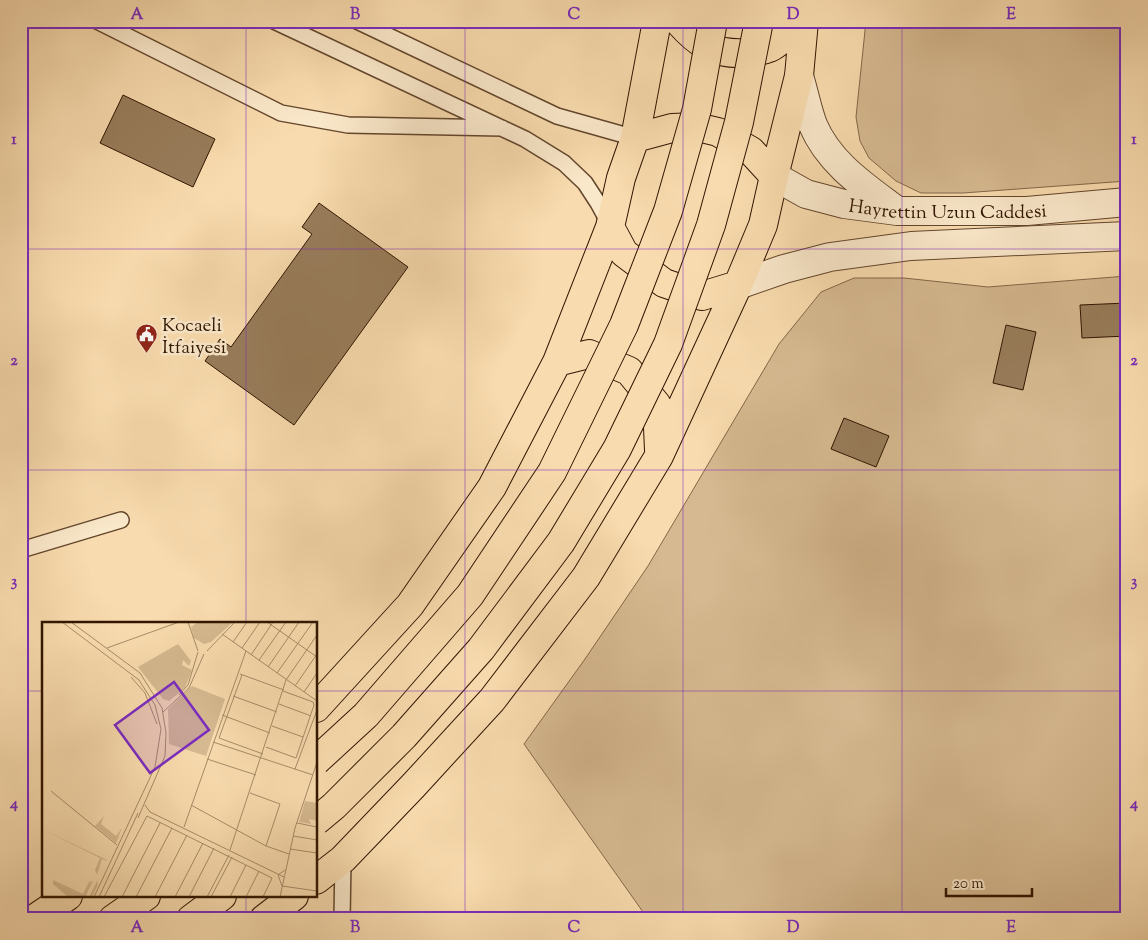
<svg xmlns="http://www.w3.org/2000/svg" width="1148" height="940" viewBox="0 0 1148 940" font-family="'Sorts Mill Goudy',serif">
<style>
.green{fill:#d6b990;stroke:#846748}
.building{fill:#987c5a;stroke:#311500}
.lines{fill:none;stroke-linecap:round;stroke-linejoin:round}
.service-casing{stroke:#63462c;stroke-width:18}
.tertiary-casing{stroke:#63462c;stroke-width:30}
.primary-casing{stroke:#311500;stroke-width:30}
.service{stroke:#fae8ca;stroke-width:15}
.tertiary{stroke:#fae8ca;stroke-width:28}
.primary{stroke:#f8dbae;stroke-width:28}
.primary-bridge-casing{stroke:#311500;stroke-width:30;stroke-linecap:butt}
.primary-bridge{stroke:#f8dbae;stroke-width:28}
.grid{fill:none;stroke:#7b2cbf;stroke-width:1;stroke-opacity:0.55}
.labels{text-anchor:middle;stroke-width:5;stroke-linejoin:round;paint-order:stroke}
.street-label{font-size:19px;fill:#311500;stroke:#fae8ca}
.poi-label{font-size:19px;fill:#311500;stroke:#fae8ca;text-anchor:start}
.inset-road{fill:none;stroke:#a88c68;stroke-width:1}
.view{fill:#7b2cbf;fill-opacity:0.15;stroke:#7b2cbf;stroke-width:2.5}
.inset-edge{fill:none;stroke:#311500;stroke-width:2.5}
.neatline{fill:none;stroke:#7b2cbf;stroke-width:2}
.grid-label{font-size:16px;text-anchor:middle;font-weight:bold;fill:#7b2cbf}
</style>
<rect width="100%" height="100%" fill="#f8dbae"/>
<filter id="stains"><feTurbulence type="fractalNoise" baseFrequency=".004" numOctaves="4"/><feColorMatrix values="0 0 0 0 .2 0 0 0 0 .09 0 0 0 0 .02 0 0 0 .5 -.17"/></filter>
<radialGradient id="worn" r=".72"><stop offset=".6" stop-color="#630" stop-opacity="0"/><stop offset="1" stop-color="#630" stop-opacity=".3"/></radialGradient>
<!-- green -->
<path class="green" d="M866 21H1127V181L963 193H921L896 181 869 158 860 141 856 117Z
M1127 276V919H648L524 744 585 659 648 566 779 344 821 292 854 278H904L988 287Z"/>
<!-- building -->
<path class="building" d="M123 95 215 139 193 187 100 143Z
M319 203 408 267 294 425 205 361 220 339 231 347 312 234 302 227Z
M1127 303V336L1082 338 1080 305Z
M1006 325 1036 332 1023 390 993 383Z
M844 418 889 436 876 467 831 449Z"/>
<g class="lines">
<defs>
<path id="service" d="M97 21 281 113 348 125 502 128
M274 21 525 139 564 163 585 183 598 203 610 225
M357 21 557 116 635 138
M21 550 121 520
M342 919 343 859"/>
<g id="tertiary">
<path d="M799 76C804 92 807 109 813 125 829 163 864 186 896 210"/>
<path id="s1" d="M774 176 806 194 844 204 897 211H1027L1127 202"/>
<path d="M738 285 784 269 830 257 911 246 1127 236"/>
</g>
<path id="primary" d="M678 21C698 44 714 55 746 53 753 52 762 51 769 48 779 44 793 29 803 21
M635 138 672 128 697 127 718 132 751 151 774 176
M610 227 624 253 664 283 702 296 738 285
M557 362 589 354 629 371 657 405 659 450
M316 708 410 605 492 487 557 362 610 227 621 178 635 138 657 21
M316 880 343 859 413 786 492 700 586 577 659 456 738 285 763 225 774 176 799 76 804 21
M34 919 68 896
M113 919 146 896
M191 919 222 896
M264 919 294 896"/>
</defs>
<!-- service casing -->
<use href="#service" class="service-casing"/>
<!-- tertiary casing -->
<use href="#tertiary" class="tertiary-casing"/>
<!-- primary casing -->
<use href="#primary" class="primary-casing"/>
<!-- service -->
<use href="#service" class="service"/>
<!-- tertiary -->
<use href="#tertiary" class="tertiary"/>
<!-- primary -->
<use href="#primary" class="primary"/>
<defs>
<path id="primary-bridge" d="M316 761 366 715 470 595 552 472 624 325 668 211 697 109 713 21
M316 821 334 806 404 736 481 649 561 542 617 449 668 344 711 225 739 122 759 21"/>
</defs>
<!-- primary-bridge casing -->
<use href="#primary-bridge" class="primary-bridge-casing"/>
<!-- primary-bridge -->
<use href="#primary-bridge" class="primary-bridge"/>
</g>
<!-- grid -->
<path class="grid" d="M246 21V624M465 21V919M683 21V919M902 21V919M21 249H1127M21 470H1127M21 691H44M316 691H1127M246 896V919"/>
<!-- icons -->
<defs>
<symbol id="civic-pin" viewBox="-11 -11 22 30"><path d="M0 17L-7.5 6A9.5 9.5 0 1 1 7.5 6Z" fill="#8f2418" stroke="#fae8ca"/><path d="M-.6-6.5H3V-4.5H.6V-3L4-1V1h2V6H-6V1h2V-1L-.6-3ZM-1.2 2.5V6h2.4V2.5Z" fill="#fff"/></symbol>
</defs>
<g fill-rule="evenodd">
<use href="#civic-pin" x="134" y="322" width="25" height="34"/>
</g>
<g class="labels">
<!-- street labels -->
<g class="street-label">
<text dy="7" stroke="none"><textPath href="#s1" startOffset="180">Hayrettin Uzun Caddesi</textPath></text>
</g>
<!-- poi labels -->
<g class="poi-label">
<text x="162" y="331">Kocaeli<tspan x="162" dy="22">İtfaiyesi</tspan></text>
</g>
</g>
<!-- overview -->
<g transform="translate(42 622)">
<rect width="275" height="275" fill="#f8dbae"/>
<path d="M156 0H191L169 20 162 22 152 16 149 5ZM136 22 149 39 147 44 141 38 140 43 150 48 143 66 127 79 121 77 96 45ZM150 64 183 77 164 134 127 122 126 87ZM263 179 275 181V199L267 197 269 202 257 200ZM62 194 59 202 74 214 80 206 74 221 53 204ZM0 207 65 238V239L60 237 55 253 53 248 58 236ZM11 258 41 272 47 260 51 259 44 273 47 275 55 259 56 263 50 275H26L11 262Z" fill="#d6b990"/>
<path class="inset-road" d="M20 0 97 58 113 83 119 107 113 145 52 275M29 0 98 51 120 86 124 111 123 134 96 196M146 0 156 29M225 0 275 35M180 12 275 79M191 20 205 0M65 26 137 0M200 26 218 0M165 29 193 0M209 33 231 0M217 38 244 0M226 45 257 0M235 51 271 0M198 52 242 68M200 53 177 116 221 132M89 55 103 71 115 102M253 64 275 32M262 70 275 51M137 73 146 63 156 30M191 74 235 90M237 82 269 94M121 90 147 66 162 32M180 93 228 111M230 104 261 115M171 120 271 153M224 125 254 136 272 83 271 80 241 69M165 137 214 153M253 147 275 88M9 169 75 223M208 171 238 182 224 224M103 183 108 190 242 255M149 183 224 224 247 232M255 201 275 205M142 205 204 29M251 214 275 218M248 227 275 231M188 228 244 58 275 13M243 248 236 253 240 264 275 269M57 275 96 191M62 275 105 194 230 256 221 275M80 275 118 201M94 275 130 206M113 275 145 213M133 275 161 221M147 275 172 226M165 275 187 233M169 275 190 235M188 275 204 243M204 275 217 249M238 275 253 206 275 140"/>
<path class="view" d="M132 60 167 108 108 151 73 103Z"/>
<rect width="275" height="275" class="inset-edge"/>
</g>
<!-- margin -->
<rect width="1148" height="940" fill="none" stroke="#f8dbae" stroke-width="55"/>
<!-- scale -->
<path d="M946 888v8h86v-8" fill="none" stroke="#311500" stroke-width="2.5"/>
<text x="953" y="888" font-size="15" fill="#311500" stroke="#fae8ca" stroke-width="4" paint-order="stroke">20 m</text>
<rect x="28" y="28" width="1092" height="884" class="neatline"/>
<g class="grid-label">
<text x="137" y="19">A</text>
<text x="355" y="19">B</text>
<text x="574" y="19">C</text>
<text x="793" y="19">D</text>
<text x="1011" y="19">E</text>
<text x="14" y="144">1</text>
<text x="1134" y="144">1</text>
<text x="14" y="365">2</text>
<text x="1134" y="365">2</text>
<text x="14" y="586">3</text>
<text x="1134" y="586">3</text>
<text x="14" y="808">4</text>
<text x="1134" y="808">4</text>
<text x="137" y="932">A</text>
<text x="355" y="932">B</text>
<text x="574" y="932">C</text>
<text x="793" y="932">D</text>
<text x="1011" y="932">E</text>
</g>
<rect width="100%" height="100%" filter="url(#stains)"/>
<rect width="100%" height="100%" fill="url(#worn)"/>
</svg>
